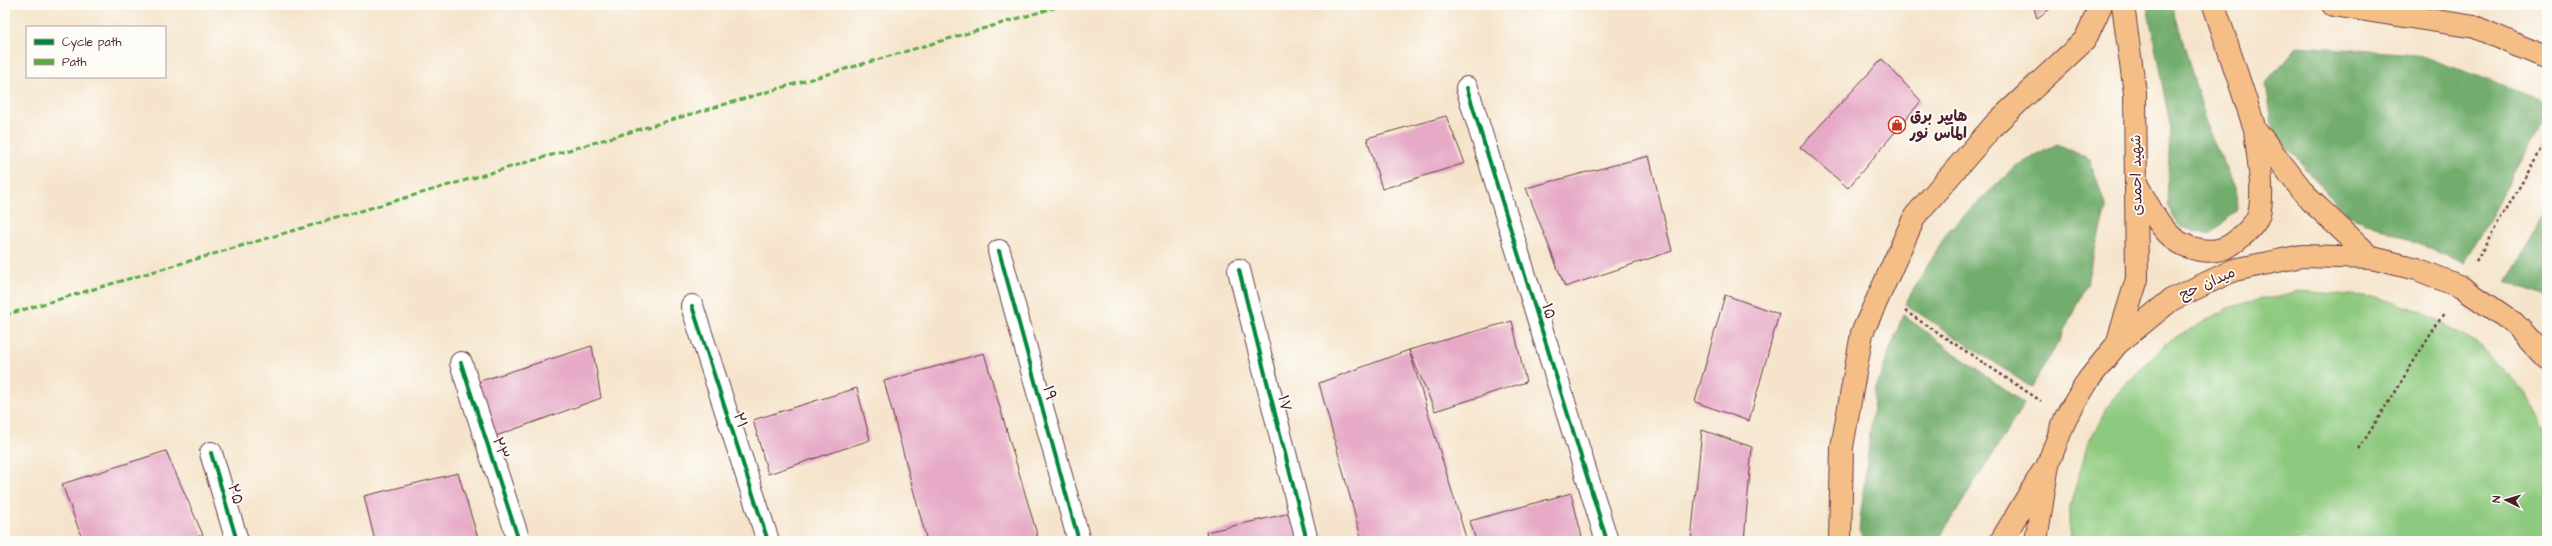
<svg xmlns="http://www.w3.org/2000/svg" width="2552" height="546" viewBox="0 0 2552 546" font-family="'Architects Daughter','Playpen Sans Arabic',sans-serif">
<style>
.green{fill:#8dc97e;stroke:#6c7454}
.forest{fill:#72ad6d;stroke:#5e664c}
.building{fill:#e6aac7}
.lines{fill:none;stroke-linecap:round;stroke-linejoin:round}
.minor-casing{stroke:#643d43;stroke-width:24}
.major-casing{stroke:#643d43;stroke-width:24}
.path{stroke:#643d43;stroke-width:2.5;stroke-dasharray:3 3;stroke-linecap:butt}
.minor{stroke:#fff;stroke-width:22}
.major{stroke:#f6be87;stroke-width:22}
.quiet{stroke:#57aa44;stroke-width:3;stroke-dasharray:6 3;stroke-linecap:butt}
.cycleway-casing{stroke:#fdfcf7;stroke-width:6}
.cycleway{stroke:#00873e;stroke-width:4}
.labels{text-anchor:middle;stroke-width:3.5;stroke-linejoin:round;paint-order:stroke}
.poi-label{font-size:15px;font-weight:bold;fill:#4a1f2b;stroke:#fdfcf7;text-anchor:start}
.street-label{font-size:15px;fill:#4a1f2b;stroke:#fdfcf7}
</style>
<rect width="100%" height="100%" fill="#fdfcf7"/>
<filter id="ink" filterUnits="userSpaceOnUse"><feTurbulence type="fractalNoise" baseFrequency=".025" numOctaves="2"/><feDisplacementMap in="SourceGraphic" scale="8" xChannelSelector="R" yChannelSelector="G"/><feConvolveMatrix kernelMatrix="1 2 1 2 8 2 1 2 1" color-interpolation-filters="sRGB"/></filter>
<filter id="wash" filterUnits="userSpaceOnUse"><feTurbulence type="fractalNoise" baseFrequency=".012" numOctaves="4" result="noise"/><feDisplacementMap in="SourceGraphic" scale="16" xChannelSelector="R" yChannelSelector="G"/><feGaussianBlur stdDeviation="0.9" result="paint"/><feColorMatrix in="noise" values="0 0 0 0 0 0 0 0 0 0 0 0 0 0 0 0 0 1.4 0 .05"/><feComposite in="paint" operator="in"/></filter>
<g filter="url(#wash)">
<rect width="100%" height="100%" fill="#f5e4cb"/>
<!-- green -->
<path class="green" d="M2299 291 2376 297 2421 311 2477 343 2526 393 2547 432V541H2070V506L2088 443 2113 398 2164 345 2227 308Z"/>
<!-- forest -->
<path class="forest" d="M2147 5H2172L2211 137 2236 187 2237 210 2210 234 2180 227 2167 205 2170 125Z
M2298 46 2416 54 2547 101V115L2464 263 2346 214 2273 131 2266 83Z
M2057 144 2090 159 2106 208 2086 285 2059 342 2031 387 1905 304 1948 231 2015 167Z
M2547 212V297L2506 282Z
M1903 315 2024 404 1938 541H1866L1859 530 1875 390Z"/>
<g id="blocks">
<!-- building -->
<path class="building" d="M2033 5H2056L2037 18Z
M1882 59 1921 101 1848 188 1800 147Z
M1446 116 1465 163 1382 189 1367 138Z
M1649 156 1672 251 1565 287 1526 188Z
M1725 295 1779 314 1749 421 1695 402Z
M1512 321 1526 382 1435 411 1409 350Z
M592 346 601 398 493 437 477 382Z
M1409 350 1467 541H1362L1319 383Z
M984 353 1039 541H927L884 381Z
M857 388 870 440 768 474 753 420Z
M1702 430 1752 447 1744 541H1691Z
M166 451 203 535 180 541H83L62 484Z
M458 473 479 541H375L364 496Z
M1571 493 1583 541H1476L1470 521Z
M1295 512 1301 541H1208L1206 532Z"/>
</g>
</g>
<g filter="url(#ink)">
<use href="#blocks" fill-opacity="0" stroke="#643d43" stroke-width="1"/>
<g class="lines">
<defs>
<path id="minor" d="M1467 88 1607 541
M999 251 1079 541
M1239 270 1307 541
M692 306 768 541
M461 363 519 541
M211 453 237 541"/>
<path id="major" d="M2214 5 2255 129 2308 198 2372 258
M2333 5 2475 27 2547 58
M2137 185C2145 199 2153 216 2164 229 2181 250 2215 259 2236 241 2245 234 2256 225 2259 213 2265 190 2257 153 2255 129
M2117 344 2137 279 2135 93 2123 5
M1840 541 1842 447 1862 333 1915 216 1995 124 2085 40 2101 5
M2001 541 2042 473
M2036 541 2048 464 2066 417 2089 379 2117 344 2171 300 2234 270 2302 256 2372 258 2417 269 2461 287 2514 323 2547 358"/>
</defs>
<!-- minor casing -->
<use href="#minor" class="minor-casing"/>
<!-- major casing -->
<use href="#major" class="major-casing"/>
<!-- path -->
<path class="path" d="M2476 261 2547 140
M1905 311 2041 401
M2359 449 2444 313"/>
<!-- minor -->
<use href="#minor" class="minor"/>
<!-- major -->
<use href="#major" class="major"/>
<!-- quiet -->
<path class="quiet" d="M5 315 1064 5"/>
<defs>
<path id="cycleway" d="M1467 88 1607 541
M999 251 1079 541
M1239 270 1307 541
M692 306 768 541
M461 363 519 541
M211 453 237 541"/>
</defs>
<!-- cycleway casing -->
<use href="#cycleway" class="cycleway-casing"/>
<!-- cycleway -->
<use href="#cycleway" class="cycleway"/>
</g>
</g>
<!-- icons -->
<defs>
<symbol id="shop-ring" viewBox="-11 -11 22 22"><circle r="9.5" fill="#fdfcf7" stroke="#c8321e" stroke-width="1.5"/><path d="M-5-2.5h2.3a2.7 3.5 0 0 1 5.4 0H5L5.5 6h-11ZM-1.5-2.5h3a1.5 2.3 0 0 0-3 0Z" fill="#c8321e"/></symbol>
</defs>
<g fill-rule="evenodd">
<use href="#shop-ring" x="1887" y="115" width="20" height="20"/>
</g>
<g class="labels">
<!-- poi labels -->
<g class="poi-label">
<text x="1910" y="121">هایپر برق<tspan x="1910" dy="17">الماس نور</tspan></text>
</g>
<!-- street labels -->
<g class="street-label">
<text transform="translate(2136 175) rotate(-91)" y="5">شهید احمدی</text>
<text transform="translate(2207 283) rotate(-24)" y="5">میدان حج</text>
<text transform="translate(1549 311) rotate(73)" y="5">۱۵</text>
<text transform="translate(1050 393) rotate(75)" y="5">۱۹</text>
<text transform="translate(1285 403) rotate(76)" y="5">۱۷</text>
<text transform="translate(741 420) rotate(72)" y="5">۲۱</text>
<text transform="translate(501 448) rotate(72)" y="5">۲۳</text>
<text transform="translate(236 494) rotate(74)" y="5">۲۵</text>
</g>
</g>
<!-- margin -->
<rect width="2552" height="546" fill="none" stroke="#fdfcf7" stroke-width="20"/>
<!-- legend -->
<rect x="26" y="26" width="140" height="52" fill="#fdfcf7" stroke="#b5a4a5"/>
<rect x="34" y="39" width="20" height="6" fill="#00873e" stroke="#b5a4a5"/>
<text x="62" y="46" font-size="12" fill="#4a1f2b">Cycle path</text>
<rect x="34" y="59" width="20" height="6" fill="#57aa44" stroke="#b5a4a5"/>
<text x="62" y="66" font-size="12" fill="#4a1f2b">Path</text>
<!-- north arrow -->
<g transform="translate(2506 500) rotate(275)" stroke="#fdfcf7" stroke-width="3" paint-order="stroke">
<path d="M0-3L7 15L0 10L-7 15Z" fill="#4a1f2b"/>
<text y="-6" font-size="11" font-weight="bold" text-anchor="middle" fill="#4a1f2b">N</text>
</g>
</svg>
